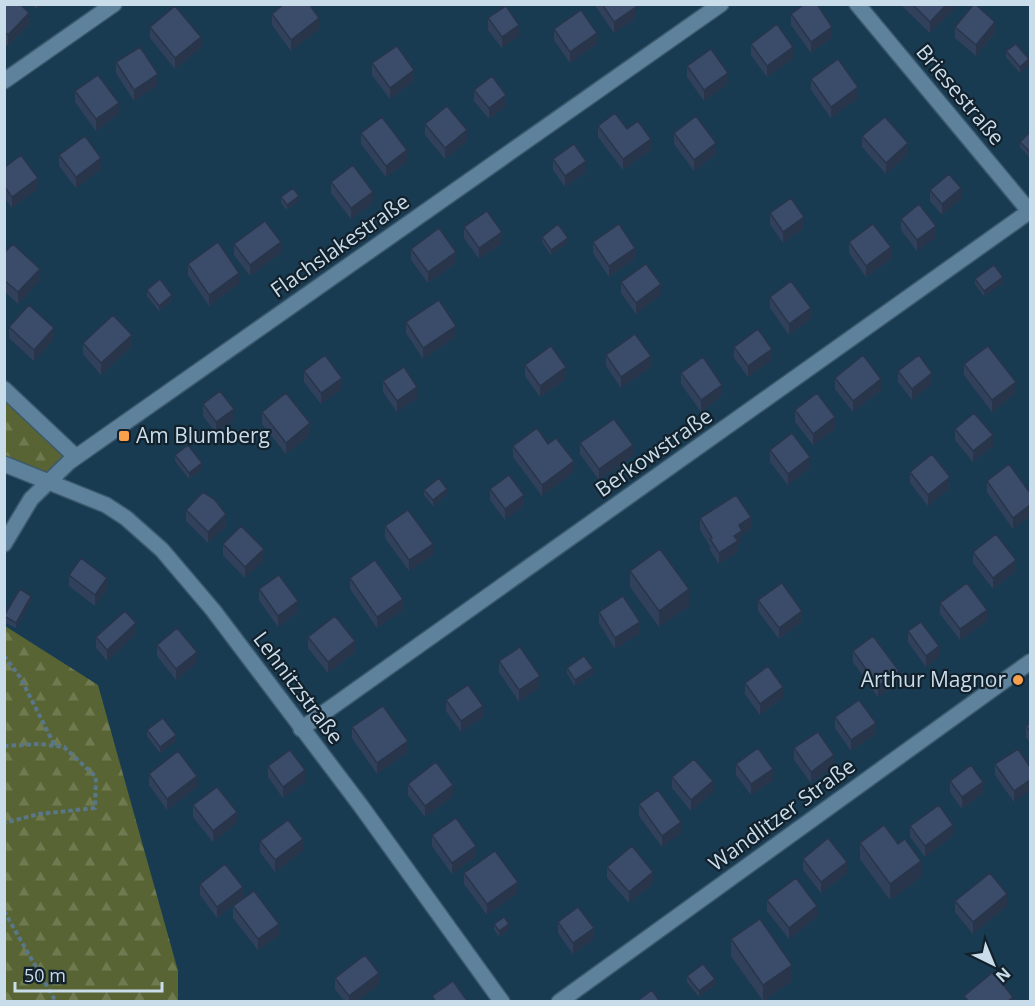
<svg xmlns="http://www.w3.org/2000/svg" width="1035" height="1006" viewBox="0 0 1035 1006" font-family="'Open Sans',sans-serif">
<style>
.forest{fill:url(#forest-firs)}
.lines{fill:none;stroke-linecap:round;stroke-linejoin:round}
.street-casing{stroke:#3c596d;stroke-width:18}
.path{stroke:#5a778a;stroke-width:4;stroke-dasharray:4.5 3;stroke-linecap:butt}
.street{stroke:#5f829c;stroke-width:15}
.wall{fill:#32415b}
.shaded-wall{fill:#29354a}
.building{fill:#3a4c6a;stroke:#29354a;stroke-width:1.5}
.poi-dot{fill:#f9a04c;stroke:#12212b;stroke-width:2}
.labels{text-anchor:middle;stroke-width:4.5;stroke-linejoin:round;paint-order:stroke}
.street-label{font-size:21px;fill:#c9dcea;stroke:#12212b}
.poi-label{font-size:21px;fill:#c9dcea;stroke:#12212b;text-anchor:start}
</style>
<defs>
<pattern id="forest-firs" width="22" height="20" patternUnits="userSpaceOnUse" patternTransform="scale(1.5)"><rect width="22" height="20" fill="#586433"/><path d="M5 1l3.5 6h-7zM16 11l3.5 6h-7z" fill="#6f7a51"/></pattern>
</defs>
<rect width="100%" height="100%" fill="#193b52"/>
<!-- forest -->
<path class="forest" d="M4 389 76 457 48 481 5 464Z
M5 626 98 685 178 971V1001H5Z"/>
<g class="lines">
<defs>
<path id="street" d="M857 4 1030 212
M4 81 114 4
M4 389 76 457
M4 464 106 505 126 518 162 550 213 610 361 806 502 1002
M4 544 31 499 69 462 721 4
M301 729 1030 211
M559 1002 1030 662"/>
</defs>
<!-- street casing -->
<use href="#street" class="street-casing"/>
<!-- path -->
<path class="path" d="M4 656 20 677 55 746
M4 746 39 744 64 747 96 777 95 808 39 814 4 823
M4 911 56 1002"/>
<!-- street -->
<use href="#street" class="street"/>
</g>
<!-- wall -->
<path class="wall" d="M4 4 29 24 8 46 4 42Z
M32 4H42L37 9Z
M594 4H634L636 18 614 33Z
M902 4H954V9L930 33 902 6Z
M272 14 319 29 291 51 272 25Z
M791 14 832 38 811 53 791 25Z
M488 18 519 36 502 48 488 30Z
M150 27 201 48 175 69 150 38Z
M955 27 995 33 976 56 955 38Z
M554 29 597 44 570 63 554 40Z
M751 44 793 58 767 77 751 55Z
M1006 51 1029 65 1020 73 1006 57Z
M116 62 158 85 134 101 116 73Z
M372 63 414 81 390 99 372 75Z
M687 66 728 84 704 101 687 77Z
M811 79 858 98 831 118 811 90Z
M474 90 506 106 489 119 474 101Z
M75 91 119 114 96 131 75 102Z
M425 124 467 141 445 159 425 135Z
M598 126 651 150 623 170 598 137Z
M1030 132V158L1020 147V142Z
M361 133 407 162 386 177 361 144Z
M674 133 716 154 694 171 674 144Z
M862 136 908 154 886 174 862 147Z
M59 155 101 169 76 188 59 166Z
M553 159 586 172 565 187 553 170Z
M4 168 38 189 12 208 4 197Z
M331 182 373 203 351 219 331 193Z
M930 190 961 199 942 215 930 201Z
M281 197 299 201 287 210 281 203Z
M770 213 804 228 783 243 770 224Z
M901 219 936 237 917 251 901 230Z
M464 227 502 243 479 259 464 238Z
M542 237 568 243 551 255 542 242Z
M593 242 635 259 609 277 593 253Z
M849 242 891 259 866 277 849 253Z
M234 244 281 253 250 276 234 255Z
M411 249 456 263 428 283 411 260Z
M4 253 40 280 18 304 4 291Z
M188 264 239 284 209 306 188 275Z
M975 279 1003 283 984 296 975 284Z
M621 282 661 295 636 314 621 293Z
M147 290 172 301 159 311 147 296Z
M770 297 811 319 789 335 770 308Z
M406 322 456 337 423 359 406 333Z
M9 327 54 339 34 361 9 338Z
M83 343 132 346 101 375 83 354Z
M734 347 772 360 748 377 734 358Z
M606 355 651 367 621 388 606 366Z
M964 364 1016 393 992 412 964 375Z
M525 365 566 379 540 397 525 376Z
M304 371 342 389 321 404 304 382Z
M898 371 932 384 912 400 898 382Z
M681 373 722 396 701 412 681 384Z
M835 378 881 390 853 412 835 389Z
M383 381 417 398 397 412 383 392Z
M203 404 234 420 216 433 203 416Z
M795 410 835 429 813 445 795 422Z
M262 412 310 435 286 454 262 424Z
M955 429 993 446 973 462 955 440Z
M580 443 633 456 599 480 580 454Z
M548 444 574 472 542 496 513 457V446Z
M770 450 810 468 788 485 770 462Z
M175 455 202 469 189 479 175 461Z
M910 472 950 488 928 506 910 483Z
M987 481 1030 493V516L1013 529 987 492Z
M490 489 524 506 505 520 490 500Z
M424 490 447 494 433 506 424 495Z
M186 510 226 526 208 543 186 521Z
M700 518 751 529 742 534V542L738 545V552L719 564 710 550V546L700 530Z
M385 526 433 555 409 571 385 538Z
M223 544 264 560 245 578 223 555Z
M973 552 1016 571 993 589 973 563Z
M630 571 689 606 659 627 630 587Z
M69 575 107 589 95 606 69 586Z
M350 578 403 610 377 628 350 589Z
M259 589 298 612 278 627 259 600Z
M758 600 802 622 779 639 758 611Z
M31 601 16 628 4 622V616Z
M940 603 987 621 960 640 940 614Z
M599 612 640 633 615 649 599 623Z
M908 631 939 657 926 667 908 642Z
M136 634 107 661 96 648V637Z
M308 637 355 652 328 673 308 648Z
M157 645 197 663 176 680 157 656Z
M853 651 899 682 878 697 853 662Z
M499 661 540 687 519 702 499 672Z
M567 668 593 674 575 686 567 673Z
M745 683 783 698 760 715 745 694Z
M446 700 483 717 461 732 446 711Z
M835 717 876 734 851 751 835 728Z
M1030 723V743L1026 737V726Z
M352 727 408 752 377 774 352 738Z
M147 730 176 741 160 753 147 736Z
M794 748 834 766 811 783 794 760Z
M1018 749 1014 802 995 775V764Z
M736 764 773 780 751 795 736 775Z
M268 766 305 782 283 798 268 777Z
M149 774 197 787 167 810 149 785Z
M672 777 713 792 691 811 672 788Z
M950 781 983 793 962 809 950 792Z
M408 784 453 796 425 817 408 795Z
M639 804 681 833 662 847 639 816Z
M193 805 237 823 213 842 193 817Z
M910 826 953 836 925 857 910 837Z
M432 835 476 857 452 874 432 846Z
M260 841 303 851 275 872 260 852Z
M860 843 921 877 890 900 860 859Z
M803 859 847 873 821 893 803 870Z
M607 867 653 883 629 903 607 878Z
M464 873 518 893 487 915 464 884Z
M200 884 243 898 217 918 200 895Z
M767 900 817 917 789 939 767 911Z
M955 901 1007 906 973 934 955 912Z
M233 906 279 935 258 950 233 918Z
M558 922 594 939 573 954 558 933Z
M494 924 509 929 499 937 494 929Z
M731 939 792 981 763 1001 731 956Z
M687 976 715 985 699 997 687 982Z
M335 978 379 984 357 1002H345L335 989Z"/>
<!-- shaded-wall -->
<path class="shaded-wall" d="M37 4H42L37 9Z
M947 4H954V9L930 33V22Z
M636 7V18L614 33V22Z
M29 13V24L8 46V35Z
M319 18V29L291 51V40Z
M995 22V33L976 56V45Z
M519 25V36L502 48V37Z
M832 27V38L811 53V42Z
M597 33V44L570 63V52Z
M201 37V48L175 69V58Z
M793 47V58L767 77V66Z
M1029 59V65L1020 73V67Z
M414 70V81L390 99V88Z
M728 73V84L704 101V90Z
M158 74V85L134 101V90Z
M858 87V98L831 118V107Z
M506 95V106L489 119V108Z
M119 103V114L96 131V119Z
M467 130V141L445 159V148Z
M651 139V150L623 170V159Z
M716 143V154L694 171V160Z
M908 143V154L886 174V163Z
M407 150V162L386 177V166Z
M101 158V169L76 188V177Z
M586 161V172L565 187V176Z
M38 178V189L12 208V197Z
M961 188V199L942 215V204Z
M373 192V203L351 219V208Z
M299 196V201L287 210V205Z
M804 217V228L783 243V232Z
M936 226V237L917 251V240Z
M502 232V243L479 259V248Z
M568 238V243L551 255V250Z
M281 242V253L250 276V265Z
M891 247V259L866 277V266Z
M635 248V259L609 277V266Z
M456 252V263L428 283V272Z
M40 269V280L18 304V292Z
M239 273V284L209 306V295Z
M1003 277V283L984 296V291Z
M661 284V295L636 314V303Z
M172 295V301L159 311V306Z
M811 308V319L789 335V324Z
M456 326V337L423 359V348Z
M54 328V339L34 361V350Z
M132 335V346L101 375V363Z
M772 349V360L748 377V366Z
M651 356V367L621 388V377Z
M566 367V379L540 397V386Z
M932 373V384L912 400V389Z
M342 378V389L321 404V393Z
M881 379V390L853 412V401Z
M1016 382V393L992 412V400Z
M722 385V396L701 412V400Z
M417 387V398L397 412V401Z
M234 409V420L216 433V422Z
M835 417V429L813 445V434Z
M310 423V435L286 454V443Z
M993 435V446L973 462V451Z
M633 445V456L599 480V469Z
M810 457V468L788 485V474Z
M574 461V472L542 496V485Z
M202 463V469L189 479V473Z
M950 477V488L928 506V495Z
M447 489V494L433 506V500Z
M524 495V506L505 520V509Z
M1030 505V516L1013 529V518Z
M226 514V526L208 543V532Z
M751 517V529L742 534V542L738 545V552L719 564V553L734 536 739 525Z
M433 544V555L409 571V560Z
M264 549V560L245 578V567Z
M1016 560V571L993 589V578Z
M107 578V589L95 606V595Z
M689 589V606L659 627V611Z
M31 596V601L16 628V623Z
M403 599V610L377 628V617Z
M298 601V612L278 627V616Z
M987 610V621L960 640V629Z
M802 611V622L779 639V628Z
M640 622V633L615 649V638Z
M136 623V634L107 661V650Z
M355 641V652L328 673V662Z
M939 646V657L926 667V656Z
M197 652V663L176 680V669Z
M593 668V674L575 686V680Z
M899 671V682L878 697V686Z
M540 676V687L519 702V690Z
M783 687V698L760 715V704Z
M483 706V717L461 732V721Z
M876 723V734L851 751V740Z
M176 735V741L160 753V747Z
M408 741V752L377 774V763Z
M834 755V766L811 783V772Z
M773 769V780L751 795V784Z
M305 770V782L283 798V787Z
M197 776V787L167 810V799Z
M1030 780V791L1014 802V791Z
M713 781V792L691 811V800Z
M983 782V793L962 809V797Z
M453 785V796L425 817V806Z
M237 812V823L213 842V831Z
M681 822V833L662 847V836Z
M953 825V836L925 857V846Z
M303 839V851L275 872V860Z
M476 846V857L452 874V863Z
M921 861V877L890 900V884Z
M847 862V873L821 893V882Z
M653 872V883L629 903V892Z
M518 882V893L487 915V904Z
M243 887V898L217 918V907Z
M1007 894V906L973 934V922Z
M817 906V917L789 939V928Z
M279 924V935L258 950V939Z
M509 924V929L499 937V931Z
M594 928V939L573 954V943Z
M792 965V981L763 1001V985Z
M379 973V984L357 1002H349V996Z
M715 979V985L699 997V991Z
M1013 997V1002H1007Z"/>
<!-- building -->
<path class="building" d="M4 4H20L29 13 8 35 4 31Z
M284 4H309L319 18 291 40 272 14Z
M602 4H634L636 7 614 22Z
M805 4H817L832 27 811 42 791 14Z
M912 4H947L930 22Z
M974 4H975L995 22 976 45 955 27Z
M175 6 201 37 175 58 150 27Z
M506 6 519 25 502 37 488 18Z
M581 10 597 33 570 52 554 29Z
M777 24 793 47 767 66 751 44Z
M1016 44 1029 59 1020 67 1006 51Z
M397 46 414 70 390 88 372 63Z
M140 47 158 74 134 90 116 62Z
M711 49 728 73 704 90 687 66Z
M838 59 858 87 831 107 811 79Z
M98 75 119 103 96 119 75 91Z
M492 76 506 95 489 108 474 90Z
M447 106 467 130 445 148 425 124Z
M615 113 627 129 638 121 651 139 623 159 598 126Z
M696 116 716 143 694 160 674 133Z
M382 117 407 150 386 166 361 133Z
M885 117 908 143 886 163 862 136Z
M1030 132V152L1020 142Z
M85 136 101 158 76 177 59 155Z
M574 144 586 161 565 176 553 159Z
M21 155 38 178 12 197 4 186V168Z
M353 165 373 192 351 208 331 182Z
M949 174 961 188 942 204 930 190Z
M293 188 299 196 287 205 281 197Z
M791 198 804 217 783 232 770 213Z
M919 204 936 226 917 240 901 219Z
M487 211 502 232 479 248 464 227Z
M265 221 281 242 250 265 234 244Z
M558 224 568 238 551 250 542 237Z
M619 224 635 248 609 266 593 242Z
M873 224 891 247 866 266 849 242Z
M439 228 456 252 428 272 411 249Z
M218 242 239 273 209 295 188 264Z
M13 244 40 269 18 292 4 280V253Z
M646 264 661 284 636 303 621 282Z
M994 265 1003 277 984 291 975 279Z
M160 279 172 295 159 306 147 290Z
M791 281 811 308 789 324 770 297Z
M439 300 456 326 423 348 406 322Z
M29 305 54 328 34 350 9 327Z
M113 315 132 335 101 363 83 343Z
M758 329 772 349 748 366 734 347Z
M635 334 651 356 621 377 606 355Z
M551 346 566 367 540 386 525 365Z
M988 346 1016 382 992 400 964 364Z
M325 355 342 378 321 393 304 371Z
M863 355 881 379 853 401 835 378Z
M919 355 932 373 912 389 898 371Z
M703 357 722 385 701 400 681 373Z
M404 367 417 387 397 401 383 381Z
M220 391 234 409 216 422 203 404Z
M286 393 310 423 286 443 262 412Z
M817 393 835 417 813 434 795 410Z
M974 413 993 435 973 451 955 429Z
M614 419 633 445 599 469 580 443Z
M537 428 548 444 556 438 574 461 542 485 513 446Z
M792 433 810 457 788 474 770 450Z
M188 445 202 463 189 473 175 455Z
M932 454 950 477 928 495 910 472Z
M1009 464 1030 493V505L1013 518 987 481Z
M509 475 524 495 505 509 490 489Z
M439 478 447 489 433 500 424 490Z
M203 492 214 499 226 514 208 532 186 510Z
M736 495 751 517 739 525 742 531 734 536 738 541 719 553 710 539 712 538 700 518Z
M408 510 433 544 409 560 385 526Z
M241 526 264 549 245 567 223 544Z
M996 534 1016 560 993 578 973 552Z
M660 549 689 589 659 611 630 571Z
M81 558 107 578 95 595 69 575Z
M375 560 403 599 377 617 350 578Z
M279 575 298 601 278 616 259 589Z
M782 583 802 611 779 628 758 600Z
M967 583 987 610 960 629 940 603Z
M20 589 31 596 16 623 4 616Z
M623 596 640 622 615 638 599 612Z
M125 611 136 623 107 650 96 637Z
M335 616 355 641 328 662 308 637Z
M921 622 939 646 926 656 908 631Z
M177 628 197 652 176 669 157 645Z
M873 636 899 671 878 686 853 651Z
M520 647 540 676 519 690 499 661Z
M584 656 593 668 575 680 567 668Z
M768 666 783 687 760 704 745 683Z
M468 685 483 706 461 721 446 700Z
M859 700 876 723 851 740 835 717Z
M383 706 408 741 377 763 352 727Z
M163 718 176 735 160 747 147 730Z
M1030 723V732L1026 726Z
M818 732 834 755 811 772 794 748Z
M758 748 773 769 751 784 736 764Z
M1018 749 1030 767V780L1014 791 995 764Z
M290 750 305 770 283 787 268 766Z
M178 751 197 776 167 799 149 774Z
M694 759 713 781 691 800 672 777Z
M436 762 453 785 425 806 408 784Z
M971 765 983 782 962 797 950 781Z
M217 787 237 812 213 831 193 805Z
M658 790 681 822 662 836 639 804Z
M939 805 953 825 925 846 910 826Z
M456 818 476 846 452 863 432 835Z
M288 820 303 839 275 860 260 841Z
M884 825 898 844 905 839 921 861 890 884 860 843Z
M828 838 847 862 821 882 803 859Z
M632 846 653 872 629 892 607 867Z
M495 851 518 882 487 904 464 873Z
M225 864 243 887 217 907 200 884Z
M990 873 1007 894 973 922 955 901Z
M796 878 817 906 789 928 767 900Z
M254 891 279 924 258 939 233 906Z
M578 907 594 928 573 943 558 922Z
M504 917 509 924 499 931 494 924Z
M760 919 792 965 763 985 731 939Z
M365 955 379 973 349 996 335 978Z
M703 964 715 979 699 991 687 976Z
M993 972 1013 997 1007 1002H969L964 996Z
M453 981 468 1002H436L432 996Z
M652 990 660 1002H636Z"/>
<!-- markers -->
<g class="poi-dot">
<rect x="118" y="430" width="12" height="12" rx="3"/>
<circle cx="1018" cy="680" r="6"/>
</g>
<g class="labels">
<!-- street labels -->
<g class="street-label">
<text transform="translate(960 95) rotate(50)" y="7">Briesestraße</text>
<text transform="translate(340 246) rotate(-35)" y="7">Flachslakestraße</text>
<text transform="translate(654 453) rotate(-35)" y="7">Berkowstraße</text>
<text transform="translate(298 688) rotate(53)" y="7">Lehnitzstraße</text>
<text transform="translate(782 815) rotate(-36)" y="7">Wandlitzer Straße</text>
</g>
<!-- poi labels -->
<g class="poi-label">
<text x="136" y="443">Am Blumberg</text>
<text x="1006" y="687" text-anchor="end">Arthur Magnor</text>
</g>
</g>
<!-- border -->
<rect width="1035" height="1006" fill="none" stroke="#c9dcea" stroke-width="12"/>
<!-- north arrow -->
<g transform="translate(993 964) rotate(137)" stroke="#12212b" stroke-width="4.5" paint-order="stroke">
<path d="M0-4.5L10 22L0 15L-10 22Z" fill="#c9dcea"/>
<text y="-9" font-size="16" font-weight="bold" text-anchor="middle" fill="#c9dcea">N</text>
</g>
<!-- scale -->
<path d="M15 982v9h147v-9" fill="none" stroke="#c9dcea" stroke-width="3"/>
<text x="24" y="982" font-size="18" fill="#c9dcea" stroke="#12212b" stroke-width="4.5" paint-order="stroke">50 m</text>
</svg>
